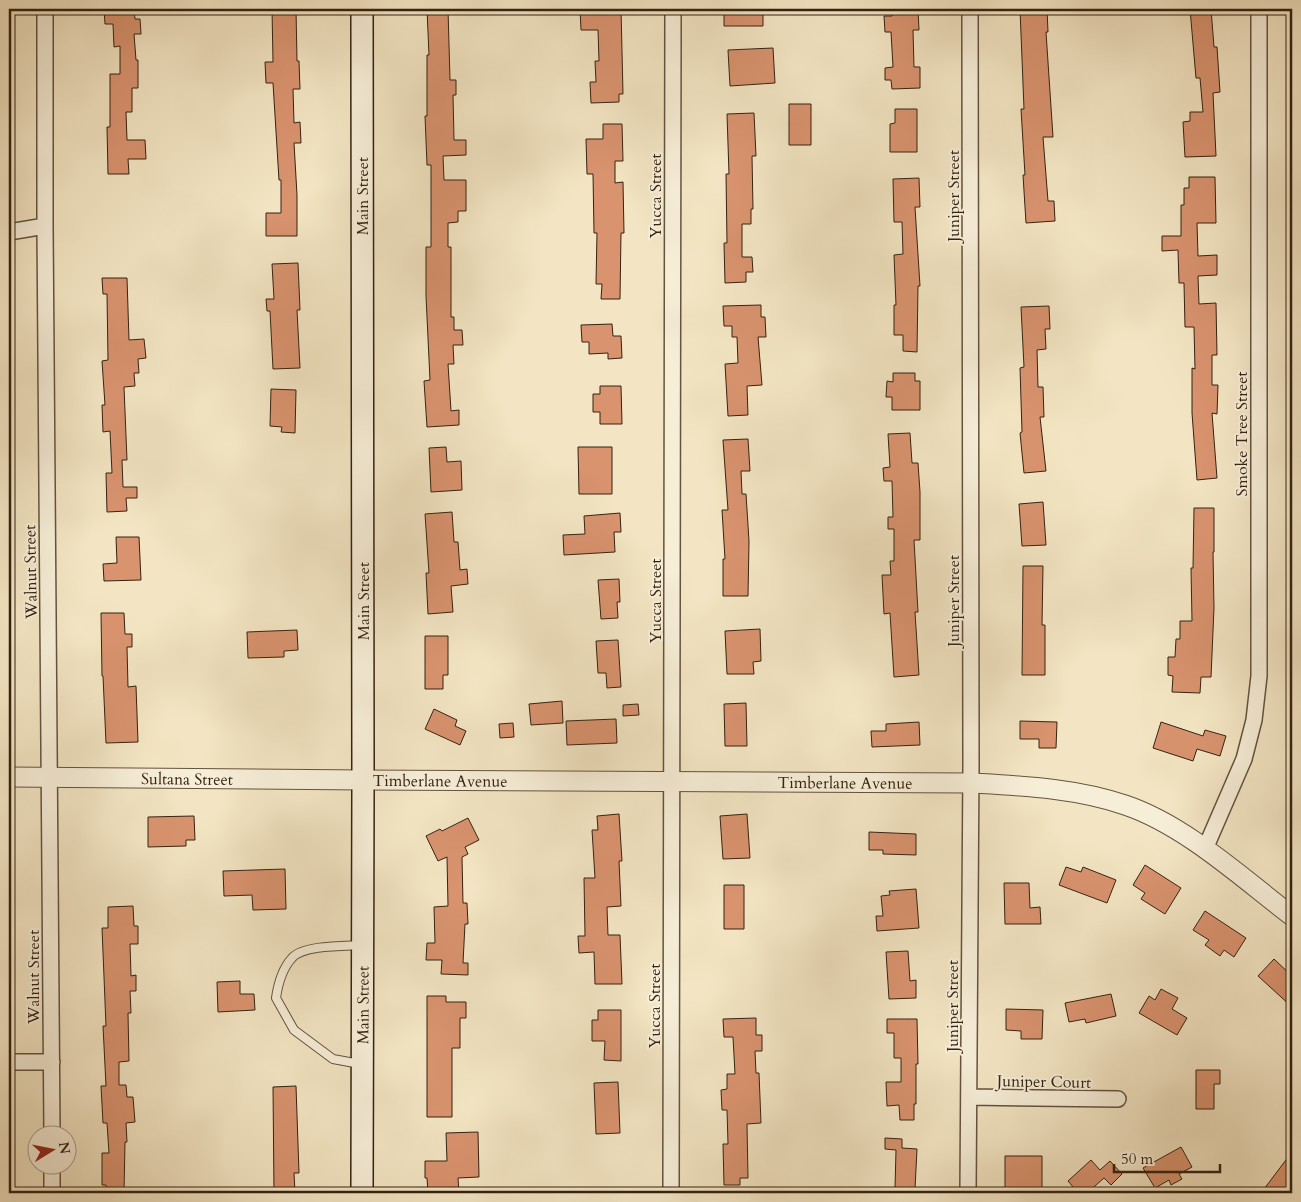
<svg xmlns="http://www.w3.org/2000/svg" width="1301" height="1202" viewBox="0 0 1301 1202" font-family="Cardo,serif">
<style>
.building{fill:#d9936f;stroke:#352211}
.lines{fill:none;stroke-linecap:round;stroke-linejoin:round}
.service-casing{stroke:#64533e;stroke-width:10}
.minor-casing{stroke:#64533e;stroke-width:18}
.tertiary-casing{stroke:#64533e;stroke-width:21}
.secondary-casing{stroke:#352211;stroke-width:24}
.service{stroke:#f7eed8;stroke-width:8}
.minor{stroke:#f7eed8;stroke-width:15}
.tertiary{stroke:#f7eed8;stroke-width:19}
.secondary{stroke:#f7eed8;stroke-width:21}
.labels{text-anchor:middle;stroke-width:4;stroke-linejoin:round;paint-order:stroke}
.street-label{font-size:16px;fill:#352211;stroke:#f7eed8}
</style>
<rect width="100%" height="100%" fill="#f3e5c3"/>
<filter id="stains"><feTurbulence type="fractalNoise" baseFrequency=".004" numOctaves="4"/><feColorMatrix values="0 0 0 0 .2 0 0 0 0 .09 0 0 0 0 .02 0 0 0 .5 -.17"/></filter>
<radialGradient id="worn" r=".72"><stop offset=".6" stop-color="#630" stop-opacity="0"/><stop offset="1" stop-color="#630" stop-opacity=".3"/></radialGradient>
<!-- building -->
<path class="building" d="M104 9H134L135 19H140L141 34H134L136 60H138V88H132V112H126L127 140H145L146 159H128L129 174H108L107 127H110V74H120V46L114 47 113 24H105Z
M272 9H296L297 61H299L300 89H293L294 123 300 122 301 143H294L297 195V236H266V213H281V180H279L273 83H266L265 62H273Z
M427 9H448L450 80H456V95H453L454 140H466V155L443 156 444 180H466V211H458V222L448 223V247H451V317H454V330H462L463 345H453L454 364H448L451 411 459 410V425L427 427 424 381 430 380 426 296V247H431V165H427L425 116H427V55H429Z
M580 9H621L623 94H619V102L591 103 590 82H596L595 61H599L598 30H581Z
M724 9H763V26H724Z
M892 9H918L919 30H913L914 67H920V88L892 89 891 80H885V68L893 67 891 32H885L884 16H892Z
M1020 9H1047L1048 32H1046L1053 137H1043L1048 201H1054L1055 221 1026 223 1023 175H1025L1021 109H1024Z
M1190 9H1211L1214 47H1217L1220 92 1213 93 1216 156 1185 157 1183 122 1190 121V112H1203L1200 78H1196Z
M773 48 775 83 730 86 728 50Z
M789 104H811V145H789Z
M895 109H917V152H890V124L895 123Z
M754 113 756 156H752L753 209H751V224H742V257H752L753 272H746V282L725 283 724 243H727L726 174H729L727 114Z
M603 124H622L623 161H615V183L623 182 624 233H621L620 299H601L602 284H596L597 233H594L593 174H587L586 139H603Z
M1189 177H1215L1216 223H1197L1198 256 1217 255V275L1198 276 1199 304 1216 303 1217 355H1212V385H1218L1217 414 1212 413 1217 478 1197 480 1192 413V368L1195 369 1194 327H1185L1184 283H1179L1178 250 1162 251V236H1181V205H1184V188H1189Z
M919 178 920 207H915L920 286H918L917 352 903 351V335H894V305H896L894 255 903 254 902 222H894L893 179Z
M298 263 300 310H297L300 368 273 369 270 311H267L266 299H274L272 264Z
M102 278H127L129 340 144 339 146 358 138 359 139 373H134L135 386 124 387 127 460H122L123 487H137V498H126L127 511 107 512 106 473H112L110 431 103 432 102 405H105L102 361 108 360 107 294H103Z
M761 305V317H765L766 337H758L762 385 747 386 748 415 728 416 725 364 738 363 737 337H732V326H724L723 306Z
M1049 306 1050 329H1045L1046 349 1037 350 1038 387H1043L1044 417H1040L1046 471 1024 473 1020 433 1022 432 1020 368 1024 367 1021 307Z
M612 324 613 336H621L622 358 608 359V353L589 354V342H582L581 325Z
M893 373H915V381H920V410H892V397H886L887 381 893 382Z
M600 386H621L622 424H600V412H593V394H600Z
M271 389 296 390 295 433 281 432 282 427 270 426Z
M910 433 912 463H918L920 492V540H914L918 612H915L919 675 894 677 890 613 884 614 882 575H891L890 561H894V529H888V517H893L892 481H884L883 468 890 467 888 434Z
M748 439 750 471H741L742 494H746L749 541 748 596H723V559H725L722 510H728L723 440Z
M446 447 447 462 461 461 462 490 431 492 429 448Z
M578 447H612V494H579Z
M1043 502 1046 545 1022 546 1019 504Z
M1194 508H1214V552H1213L1214 608 1211 677H1201L1200 693 1172 692 1173 676 1168 675V657H1175L1176 639H1180V621H1192L1191 568H1193Z
M452 512 454 542H458L460 570 467 569 468 584 451 586 453 612 428 614 426 573H429L425 514Z
M620 513 621 532H614L615 552 564 555 563 535 585 534 584 516Z
M116 537H139L141 580 104 581 103 564 117 563Z
M1023 566H1043L1042 625H1045V675H1022Z
M619 579 620 602H617L618 618 601 619 598 580Z
M101 613H124L125 634H132V647H127L128 687 136 686 138 742 106 743 103 676H102Z
M760 629 761 661 753 662 754 674H727L725 631Z
M297 630 298 650 284 651V657L248 658 247 632Z
M425 636H448V675H443V689H425Z
M618 640 621 687 607 688 606 673H598L596 641Z
M562 701 563 723 531 725 529 704Z
M746 703 747 746H725L724 704Z
M638 704 639 715 623 716V705Z
M434 709 457 720 455 726 466 731 460 745 425 729Z
M616 719 617 743 567 745 566 721Z
M1020 721 1057 722 1056 748H1039V739H1020Z
M919 722 920 745 872 747 871 731H886V724Z
M1161 722 1203 736 1205 730 1226 736 1220 756 1197 749 1193 761 1153 748Z
M513 723 514 737 500 738 499 724Z
M619 814 622 861H619L621 906 607 907 608 935H620L622 984H595L594 952 579 953 578 936H585L584 878H595L592 830H598L597 816Z
M747 814 750 858 723 859 720 816Z
M194 816 195 840H186V846L148 847V817Z
M468 818 479 840 465 847 468 854 462 857 463 903H467L468 924H465L463 963H468V975L441 974 442 960H426L427 943H435L434 907 448 906 447 857 438 861 426 836 440 829 442 831Z
M869 832 916 834V855L883 854V850H869Z
M1145 865 1181 888 1165 914 1141 899 1145 893 1133 885Z
M1066 867 1081 872 1083 867 1116 880 1107 903 1059 885Z
M285 869 286 909 253 910 252 895 224 896 223 871Z
M1004 883H1029L1030 908 1040 907 1041 924H1005Z
M724 885H744V929H724Z
M916 889 919 928 877 931 876 916H883L881 896 890 895 889 891Z
M133 906 134 926H138V944H130L131 976 136 975V991H130L131 1013H128L129 1061 119 1062V1085H126L127 1097H133L135 1122 126 1123 127 1142H125L124 1193H106V1185H102V1153H109L107 1123H103L101 1086H106L103 1026H106L102 928H108V907Z
M1205 911 1246 938 1234 957 1224 950 1220 956 1205 945 1209 940 1193 930Z
M908 951 910 981 916 980V998L889 999 886 952Z
M1274 959 1292 976V1007L1258 976Z
M240 981V994H254L255 1010 218 1012 217 982Z
M1161 989 1178 998 1172 1009 1187 1018 1177 1035 1139 1013 1149 996 1155 1000Z
M1111 994 1116 1016 1086 1023 1085 1019 1069 1022 1065 1003Z
M427 996H446V1002H466V1018H460V1048H452V1117H427Z
M1006 1009 1043 1010 1042 1039H1021V1031L1006 1030Z
M598 1010H621V1061L604 1060 605 1041H592V1020H598Z
M756 1018V1035H762V1051H755L756 1073H759L761 1123 747 1124 748 1178H740V1185H724L723 1144H728L727 1110H722L721 1090 727 1089V1074H735L733 1037H724L723 1019Z
M887 1019H917L918 1064H916V1104H914V1120H900L899 1105 887 1106 886 1082H901V1058H894V1033H887Z
M1196 1070H1220V1084H1214V1109H1196Z
M618 1082 620 1133 596 1134 594 1083Z
M296 1086 299 1173H294L295 1193H274L273 1087Z
M478 1132 479 1177 458 1178 459 1193H428L427 1178H425V1161H447L446 1133Z
M885 1138 902 1139V1148L917 1149 915 1189 895 1188 896 1150 885 1149Z
M1181 1147 1192 1167 1179 1174 1182 1179 1171 1185 1169 1180 1155 1188 1143 1168Z
M1292 1152V1189L1289 1193H1261Z
M1005 1156H1042V1193H1005Z
M1091 1160 1100 1170 1110 1161 1122 1174 1111 1185 1104 1178 1087 1193H1078L1068 1181Z"/>
<g class="lines">
<defs>
<path id="service" d="M360 1064 333 1059 294 1030 276 998C278 984 282 969 292 958 303 945 344 946 361 945"/>
<path id="minor" d="M45 9V226L52 1134
M9 232 45 226
M1205 849 1244 759 1254 720 1259 676V9
M9 1062H52
M969 1097 1118 1099
M52 1193V1164
M671 1193 673 9
M968 1193 971 765 970 9"/>
<g id="tertiary">
<path id="s1" d="M9 777 363 780 971 783C1022 786 1075 788 1125 805 1185 825 1242 878 1292 916"/>
</g>
<g id="secondary">
<path id="s2" d="M362 1193 363 780 362 9"/>
</g>
</defs>
<!-- service casing -->
<use href="#service" class="service-casing"/>
<!-- minor casing -->
<use href="#minor" class="minor-casing"/>
<!-- tertiary casing -->
<use href="#tertiary" class="tertiary-casing"/>
<!-- secondary casing -->
<use href="#secondary" class="secondary-casing"/>
<!-- service -->
<use href="#service" class="service"/>
<!-- minor -->
<use href="#minor" class="minor"/>
<!-- tertiary -->
<use href="#tertiary" class="tertiary"/>
<!-- secondary -->
<use href="#secondary" class="secondary"/>
</g>
<g class="labels">
<!-- street labels -->
<g class="street-label">
<text transform="translate(362 196) rotate(-90)" y="6">Main Street</text>
<text transform="translate(655 196) rotate(-90)" y="6">Yucca Street</text>
<text transform="translate(953 196) rotate(-90)" y="6">Juniper Street</text>
<text transform="translate(1241 434) rotate(-90)" y="6">Smoke Tree Street</text>
<text transform="translate(30 572) rotate(-91)" y="6">Walnut Street</text>
<text transform="translate(363 601) rotate(-90)" y="6">Main Street</text>
<text transform="translate(655 601) rotate(-90)" y="6">Yucca Street</text>
<text transform="translate(953 601) rotate(-90)" y="6">Juniper Street</text>
<text dy="6" stroke="none"><textPath href="#s1" startOffset="178">Sultana Street</textPath></text>
<text dy="6" stroke="none"><textPath href="#s1" startOffset="431">Timberlane Avenue</textPath></text>
<text dy="6" stroke="none"><textPath href="#s1" startOffset="836">Timberlane Avenue</textPath></text>
<text transform="translate(33 977) rotate(-90)" y="6">Walnut Street</text>
<text dy="6" stroke="none"><textPath href="#s2" startOffset="188">Main Street</textPath></text>
<text transform="translate(654 1006) rotate(-90)" y="6">Yucca Street</text>
<text transform="translate(952 1006) rotate(-90)" y="6">Juniper Street</text>
<text transform="translate(1044 1081) rotate(1)" y="6">Juniper Court</text>
</g>
</g>
<!-- margin -->
<rect width="1301" height="1202" fill="none" stroke="#f3e5c3" stroke-width="30"/>
<rect x="10" y="10" width="1281" height="1182" fill="none" stroke="#352211" stroke-width="2.5"/>
<rect x="15" y="15" width="1271" height="1172" fill="none" stroke="#352211"/>
<!-- north arrow -->
<g transform="translate(52 1150) rotate(80)"><circle r="24" fill="#f7eed8" stroke="#a99c88"/>
<path d="M0-4L9 19L0 12L-9 19Z" fill="#8f2418"/>
<text y="-8" font-size="14" font-weight="bold" text-anchor="middle" fill="#352211">N</text>
</g>
<!-- scale -->
<path d="M1114 1164v8h106v-8" fill="none" stroke="#352211" stroke-width="2.5"/>
<text x="1121" y="1164" font-size="15" fill="#352211" stroke="#f7eed8" stroke-width="4" paint-order="stroke">50 m</text>
<rect width="100%" height="100%" filter="url(#stains)"/>
<rect width="100%" height="100%" fill="url(#worn)"/>
</svg>
